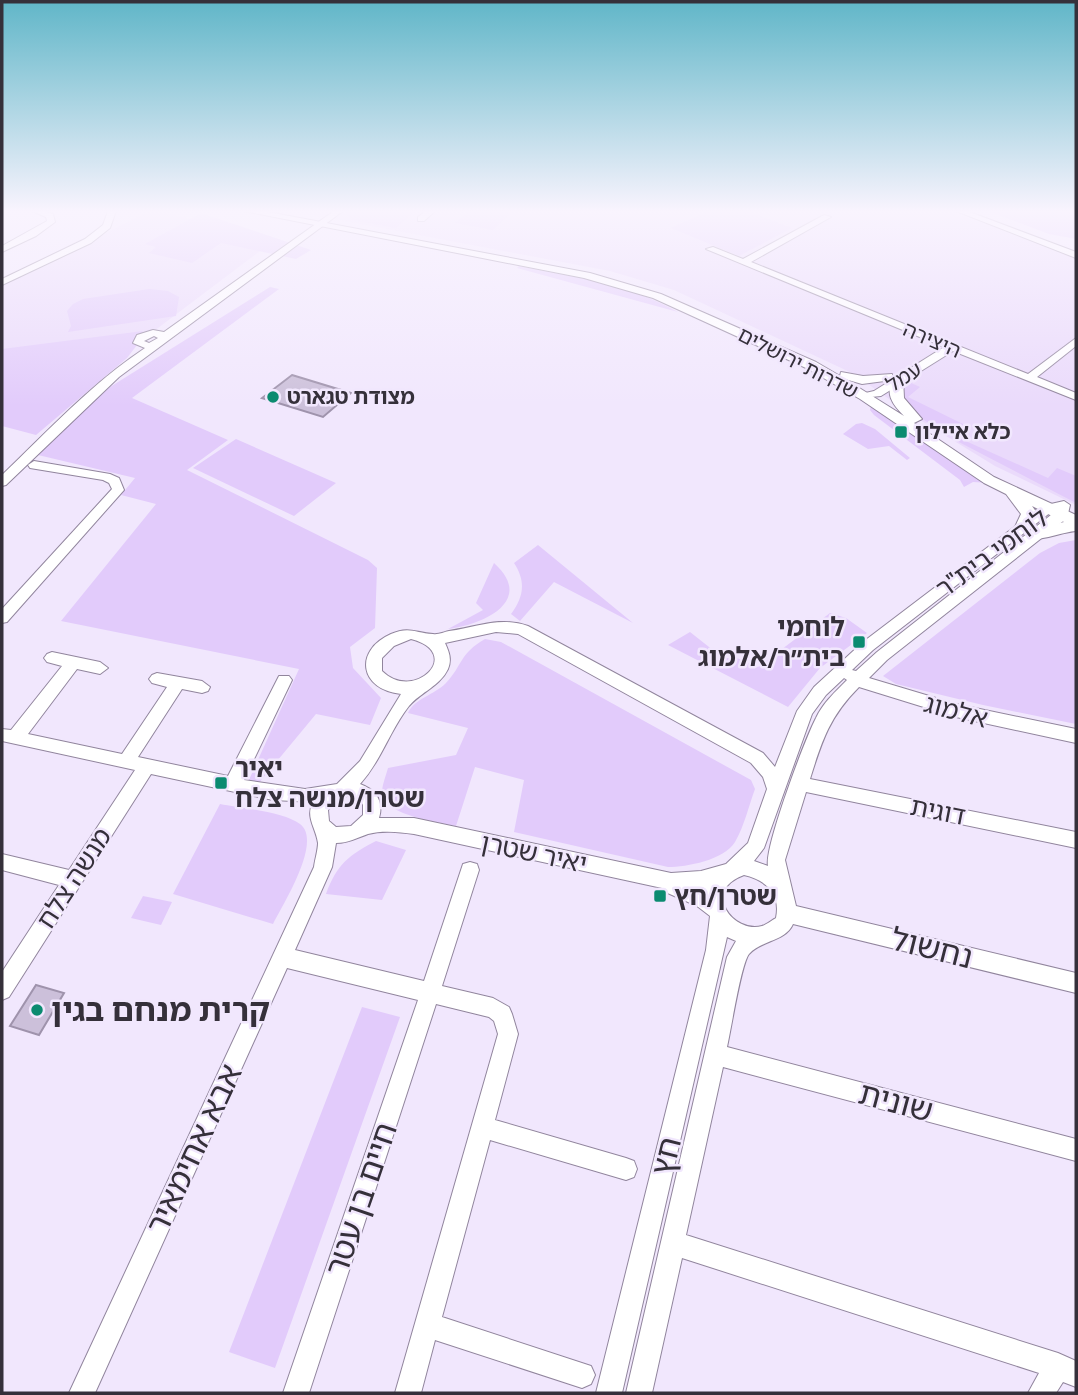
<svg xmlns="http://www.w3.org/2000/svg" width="1078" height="1395" viewBox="0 0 1078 1395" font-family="Cabin,'Noto Sans Hebrew',sans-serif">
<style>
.built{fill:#eadafb}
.green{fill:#e2cbfb}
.building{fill:#ccc0da;stroke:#9f93ac;stroke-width:2}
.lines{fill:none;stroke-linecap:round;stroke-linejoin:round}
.minor-casing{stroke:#91859d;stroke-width:2}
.major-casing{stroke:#91859d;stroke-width:2}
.minor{fill:#fff;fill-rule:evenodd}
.major{fill:#fff;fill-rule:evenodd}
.poi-dot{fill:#0b8b70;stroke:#f1e7fd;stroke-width:2.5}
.labels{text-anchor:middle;stroke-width:5;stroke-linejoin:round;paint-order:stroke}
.far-street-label{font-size:21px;fill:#35303a;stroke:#f1e7fd}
.far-poi-label{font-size:21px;font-weight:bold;fill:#35303a;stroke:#f1e7fd;text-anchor:start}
.street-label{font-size:26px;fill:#35303a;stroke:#f1e7fd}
.poi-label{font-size:26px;font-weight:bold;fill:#35303a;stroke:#f1e7fd;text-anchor:start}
.near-street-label{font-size:32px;fill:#35303a;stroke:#f1e7fd}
.near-poi-label{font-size:32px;font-weight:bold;fill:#35303a;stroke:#f1e7fd;text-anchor:start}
</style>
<rect width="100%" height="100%" fill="#f1e7fd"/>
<!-- built -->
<path class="built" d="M150 211H160L272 242 154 331 2 353V291L5 283Z
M292 211H946L1005 230 1076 259V505L995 466 907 412 854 374 674 290 610 271Z"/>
<!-- green -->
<path class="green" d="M350 211H416L396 228 352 220 346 214Z
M469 211H513L493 230 455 223Z
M708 211H747L792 228 739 256 671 228Z
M988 211H1076V239L1049 234Z
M201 213 311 250 296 259 221 243 192 263 149 253 156 247 145 244Z
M519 266C573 277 629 284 678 312L517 268Z
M270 287 279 289 132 398 228 440 187 470 368 560 377 568 375 628 350 647 353 668 381 698 370 725 316 714 258 784 248 782 299 669 61 621 156 504 121 495 135 478 38 455 102 392Z
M149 289 168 291 179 297 176 316 68 332 71 326 67 311 73 304 83 299Z
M143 331 135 343 137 345 127 358 36 435 2 426V349Z
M909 382 920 387 908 397 965 425 949 436C929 423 909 414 901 390Z
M871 405 989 483 973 482 964 487 960 480 874 415 870 410Z
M862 423 875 429 910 458 907 460 889 446 868 449 843 434 856 424Z
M959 438 1048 478 1057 468 1076 476V503L955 440Z
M236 439 336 483 294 516 193 468Z
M1076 540V724L983 705 896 684 883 676 1040 553 1059 543Z
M538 545 633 623 554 582 520 621 511 614C524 597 526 581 514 563Z
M494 563C536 601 483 625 448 629L483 610 476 603Z
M830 613 846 618 867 633 820 668 788 707 668 645 690 632 723 658H737L758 667Z
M485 639 501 642 751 780 755 789C749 805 744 827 735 842 724 860 687 867 668 867L514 832 524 780 475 767 456 826C437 821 381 816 382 790 383 783 386 775 388 768L456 755 468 728 408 713C414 699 434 695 446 683 463 665 459 654 485 639Z
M220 804C240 808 284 812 300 824 323 841 283 904 273 924L173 894Z
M376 841 406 850 382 900 326 894C337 864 349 855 376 841Z
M143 896 172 902 161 925 131 918Z
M362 1007 400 1017 275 1368 229 1352Z"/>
<!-- building -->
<path class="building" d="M292 375 351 393 323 417 262 398Z
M36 985 64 993 39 1035 10 1026Z"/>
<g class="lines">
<defs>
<path id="minor" d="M32 211H43L53 214 55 222 36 236 2 252V246L47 221 46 217Z
M108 211H116L110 228 91 243 2 285V279L85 239 103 225Z
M334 211H343L119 377 6 485 2 486V475C48 431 91 384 145 348L133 343 137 335 153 330 164 332ZM154 336 158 338 149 343 144 341Z
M426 211H435L424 221H418V217Z
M956 211H967L1076 252V258Z
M824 215 831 217 751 262 1028 374 1076 338V346L1037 377 1076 393V400L953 351 881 396 861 398V394L874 391 944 347 706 249 713 247 743 259Z
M34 461 110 474 119 478 124 490 7 622 2 623V609L112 489 109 483 103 480 30 468 28 465Z
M1064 501 1070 505 1067 518 887 660 869 678 956 704 1076 729V743L956 717 859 687C830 716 822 740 810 779L1076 832V848L806 792 785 860 796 906 1076 973V993L793 924C785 942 761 940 749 954 741 964 731 1030 727 1047L1076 1139V1161L723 1067 686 1235 1058 1353 1076 1361V1387L1063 1382 1056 1393H1028L1039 1373 682 1258 652 1393H626L727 957 736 941 727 937 622 1393H596L706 950 710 916 697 906 663 891 662 888 414 834C399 832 383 830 368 834 357 838 348 843 336 843L332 867 295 950 424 981 463 864 470 862 477 864 479 870 442 986 493 998 509 1007 512 1014 518 1034 495 1120 626 1158 634 1161 637 1169 634 1177 626 1180 490 1140 442 1317 591 1366 595 1375 591 1384 582 1388 435 1340 421 1393H395L498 1034 494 1021 489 1017 436 1004 309 1393H283L418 1000 287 968 95 1393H69L314 867C315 859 318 850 318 843 316 828 305 817 313 802L273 800 151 774 9 997 2 1000V972L59 885 2 870V854L69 870 135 770 2 741V729L11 730 62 666 47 662 44 658 47 654 52 652 100 662 108 668 100 674 77 669 28 734 122 754 167 687 152 683 149 679 152 675 157 673 202 681 210 687 208 691 202 693 182 689 138 757 228 776 279 676H289L292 680 244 780 305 789 337 784 360 761 401 694C360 690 353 651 391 634 410 626 415 633 433 634 438 635 444 632 449 631 477 627 500 616 528 626L763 753 775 767 797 711 814 687 863 642 1042 506ZM1056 511 877 652 856 671 852 670 873 650 1051 512ZM496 632 518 634 751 763 763 777 767 789 748 843 726 864 701 871 671 873 414 818H379C384 801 376 790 360 784 381 761 390 730 409 706 421 692 440 686 448 669 452 659 449 652 445 643ZM411 639C465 653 414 703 382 671V658L394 646ZM844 678 847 680C835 692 823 703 816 718 805 739 764 848 768 866L754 861 764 848 812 714 826 695ZM351 795 363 804V815L351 826 336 827 329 821 328 810 339 798ZM744 875C766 880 781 894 776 918 772 920 766 925 762 926 734 934 700 891 744 875Z"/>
<path id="major" d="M244 211H263L590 273 661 294 816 362 840 376 841 372 863 376 892 374V380L862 384 845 379 904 416C892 404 885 394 893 378H903L904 398 922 419 914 423 994 477 1076 515V531C1063 532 1040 541 1029 539L1027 535 1029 531 1064 522 1032 506 1037 513 1029 531 1023 532 1017 531 1015 527 1021 514 1006 494 984 483 860 399 806 368 653 298 584 278Z"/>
</defs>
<!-- minor casing -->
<use href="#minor" class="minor-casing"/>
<!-- major casing -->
<use href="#major" class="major-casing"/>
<!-- minor -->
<use href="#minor" class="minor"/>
<!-- major -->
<use href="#major" class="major"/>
</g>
<!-- sky -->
<linearGradient id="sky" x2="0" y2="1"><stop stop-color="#60b6c8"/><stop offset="0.52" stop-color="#f9f4fe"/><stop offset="1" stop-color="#f9f4fe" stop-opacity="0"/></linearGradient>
<rect width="1078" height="406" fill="url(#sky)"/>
<!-- markers -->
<g class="poi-dot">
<circle cx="273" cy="397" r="7"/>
<rect x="894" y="425" width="14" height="14" rx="3.5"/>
<rect x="852" y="635" width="14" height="14" rx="3.5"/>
<rect x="214" y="776" width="14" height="14" rx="3.5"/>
<rect x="653" y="889" width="14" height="14" rx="3.5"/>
<circle cx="37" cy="1010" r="7"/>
</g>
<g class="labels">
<!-- far-street labels -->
<g class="far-street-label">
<text transform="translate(932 340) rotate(23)" y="7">היצירה</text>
<text transform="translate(798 363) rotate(27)" y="7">שדרות ירושלים</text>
<text transform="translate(904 377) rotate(-32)" y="7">עמל</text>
</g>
<!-- far-poi labels -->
<g class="far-poi-label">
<text x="287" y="404">מצודת טגארט</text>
<text x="915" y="439">כלא איילון</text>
</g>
<!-- street labels -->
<g class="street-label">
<text transform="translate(992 553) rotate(-36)" y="9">לוחמי בית"ר</text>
<text transform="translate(956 711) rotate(15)" y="9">אלמוג</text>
<text transform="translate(938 811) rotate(11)" y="9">דוגית</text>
<text transform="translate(534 853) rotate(12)" y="9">יאיר שטרן</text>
<text transform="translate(74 878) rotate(-57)" y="9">מנשה צלח</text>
</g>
<!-- poi labels -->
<g class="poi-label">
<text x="845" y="636" text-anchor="end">לוחמי<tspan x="845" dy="30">בית״ר/אלמוג</tspan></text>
<text x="235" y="777">יאיר<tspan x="235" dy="30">שטרן/מנשה צלח</tspan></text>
<text x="674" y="905">שטרן/חץ</text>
</g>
<!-- near-street labels -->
<g class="near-street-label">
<text transform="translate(932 948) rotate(14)" y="11">נחשול</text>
<text transform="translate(896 1102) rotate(15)" y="11">שונית</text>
<text transform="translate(194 1149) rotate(-65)" y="11">אבא אחימאיר</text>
<text transform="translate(666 1156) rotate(-76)" y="11">חץ</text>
<text transform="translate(361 1199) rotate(-71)" y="11">חיים בן עטר</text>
</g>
<!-- near-poi labels -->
<g class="near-poi-label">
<text x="51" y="1021">קרית מנחם בגין</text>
</g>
</g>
<!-- border -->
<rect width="1078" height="1395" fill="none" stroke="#35303a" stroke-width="7"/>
</svg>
